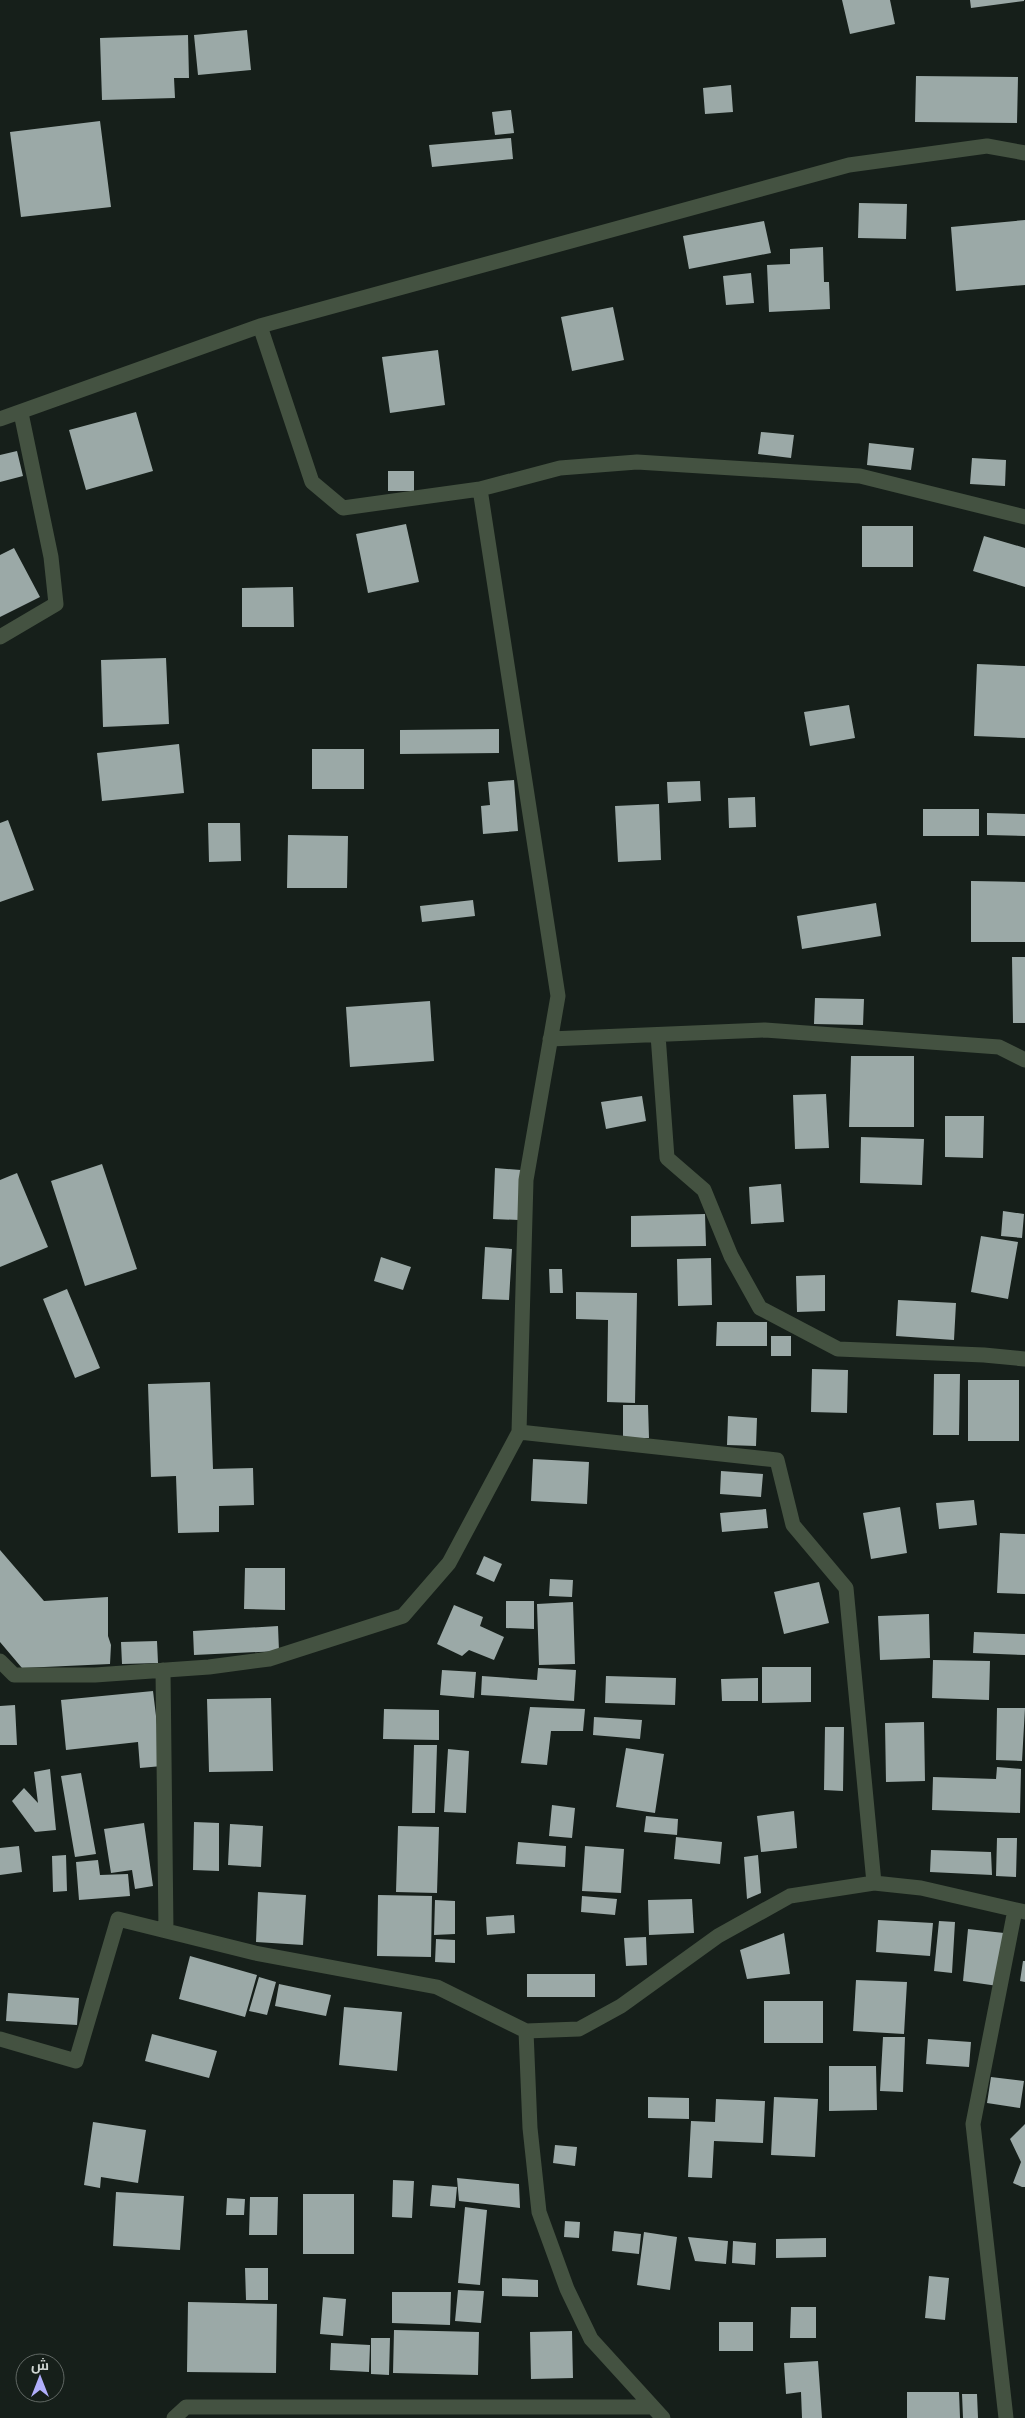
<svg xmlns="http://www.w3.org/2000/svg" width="1025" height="2418" viewBox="0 0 1025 2418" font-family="'Golos Text',Cairo,sans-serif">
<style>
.building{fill:#9ba9a7}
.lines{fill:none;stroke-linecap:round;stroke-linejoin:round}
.minor{stroke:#445241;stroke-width:15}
</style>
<rect width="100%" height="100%" fill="#161f1a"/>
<!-- building -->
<path class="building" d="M842 0H890L895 24 850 34Z
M970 0H1024V1L971 8Z
M247 30 251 70 198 75 194 35Z
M188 35 189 78H174L175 98 102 100 100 38Z
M916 76 1018 77 1017 123 915 122Z
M731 85 733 112 705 114 703 88Z
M511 110 514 133 495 135 492 112Z
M100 121 111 207 21 217 10 132Z
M511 138 513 159 432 167 429 145Z
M859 203 907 204 906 239 858 238Z
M1025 220V285L956 291 951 227Z
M764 221 771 253 689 269 683 236Z
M823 247 824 282H829L830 309 769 312 767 265 790 264V249Z
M751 273 754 303 726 305 723 276Z
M613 307 624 360 572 371 561 317Z
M438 350 445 405 390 413 382 357Z
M136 412 153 471 86 490 69 430Z
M761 432 794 435 791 458 758 454Z
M869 443 914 448 911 470 867 465Z
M17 451 23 476 0 482V455Z
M972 458 1006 460 1005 486 970 484Z
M388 471H414V491H388Z
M406 524 419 582 368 593 356 534Z
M862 526H913V567H862Z
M984 536 1025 548V587L973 571Z
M14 548 40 597 0 617V555Z
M293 587 294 627H242V588Z
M166 658 169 724 103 727 101 660Z
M977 664 1025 666V738L974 736Z
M849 705 855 738 810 746 804 712Z
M499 729V753L400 754V730Z
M179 744 184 793 102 801 97 753Z
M312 749H364V789H312Z
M514 780 518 831 483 834 481 806 490 805 488 782Z
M700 781 701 801 668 803 667 782Z
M755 797 756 827 729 828 728 798Z
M659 804 661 860 618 862 615 806Z
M923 809H979V836H923Z
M987 813 1025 814V836L987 835Z
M8 820 34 890 0 902V823Z
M208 823H240L241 861 209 862Z
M288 835 348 836 347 888H287Z
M971 881 1025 882V942H971Z
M473 900 475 916 422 922 420 906Z
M876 903 881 936 802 949 797 916Z
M1012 957H1025V1023H1013Z
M815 998 864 999 863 1025 814 1024Z
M430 1001 434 1061 350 1067 346 1007Z
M851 1056H914V1127H849Z
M826 1094 829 1148 795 1149 793 1095Z
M642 1096 646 1121 606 1129 601 1102Z
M945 1116H984L983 1158 945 1157Z
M861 1137 924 1139 922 1185 860 1183Z
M102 1164 137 1269 85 1286 51 1181Z
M495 1168 521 1170 519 1220 493 1219Z
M17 1173 48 1247 0 1267V1180Z
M781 1184 784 1222 751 1224 749 1187Z
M1003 1211 1024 1214 1022 1238 1001 1236Z
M705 1214 706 1246 631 1247V1216Z
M981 1236 1018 1242 1008 1299 971 1292Z
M485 1247 512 1249 509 1300 482 1299Z
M381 1257 411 1267 403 1290 374 1281Z
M711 1258 712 1305 678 1306 677 1259Z
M549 1269H562L563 1293H550Z
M825 1275V1311L797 1312 796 1276Z
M67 1289 100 1368 75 1378 43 1299Z
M576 1292 637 1293 635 1403 607 1402 608 1320 576 1319Z
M898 1300 956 1303 954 1340 896 1336Z
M717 1322H767V1346H716Z
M771 1336H791V1356H771Z
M812 1369 848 1370 847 1413 811 1412Z
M934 1374H960L959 1435H933Z
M968 1380H1019V1441H968Z
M210 1382 213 1469 253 1468 254 1505 219 1506V1532L178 1533 176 1476 151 1477 148 1384Z
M623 1405H648L649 1438H623Z
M728 1416 757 1418 756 1446 727 1445Z
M533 1459 589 1462 587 1504 531 1501Z
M721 1471 763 1474 761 1497 720 1494Z
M974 1500 977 1525 939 1529 936 1503Z
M900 1507 907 1553 871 1559 863 1513Z
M766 1509 768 1528 722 1532 720 1513Z
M1000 1533 1025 1534V1594L997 1593Z
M0 1550 44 1601 108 1597V1636L111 1645 110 1664 22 1668 0 1642Z
M484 1556 502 1564 494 1582 476 1574Z
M245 1568H285V1610L244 1609Z
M550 1579 573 1580 572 1597 549 1596Z
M819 1582 829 1623 784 1634 774 1592Z
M506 1601H534V1629L506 1628Z
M573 1602 575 1664 539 1665 537 1604Z
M454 1605 483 1617 480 1626 504 1637 494 1660 469 1650 462 1656 437 1644Z
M929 1614 930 1658 880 1660 878 1616Z
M278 1626 279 1651 194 1655 193 1631Z
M974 1632 1025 1634V1655L973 1653Z
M157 1641 158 1663 122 1664 121 1642Z
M933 1660 990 1661 989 1700 932 1698Z
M762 1667H811V1702L762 1703Z
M538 1668 576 1670 574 1701 481 1695 482 1676 537 1680Z
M442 1670 476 1672 474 1698 440 1695Z
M606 1676 676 1678 675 1705 605 1703Z
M758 1678V1701H722L721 1679Z
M153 1691 162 1766 140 1768 138 1742 66 1750 61 1700Z
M271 1698 273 1771 209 1772 207 1699Z
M15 1705 17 1745H0V1706Z
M530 1707 585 1709 583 1731H551L547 1765 521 1763Z
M997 1708H1025L1022 1761 996 1760Z
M384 1709 439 1710V1740L383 1739Z
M594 1717 642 1720 640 1739 593 1735Z
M924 1722 925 1781 886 1782 885 1723Z
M825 1727H844L843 1791 824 1790Z
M414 1745H437L435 1813H412Z
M626 1748 664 1754 655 1813 616 1807Z
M448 1749 469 1751 466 1813 444 1812Z
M997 1767 1021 1769 1020 1813 932 1810 933 1777 996 1779Z
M50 1769 56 1830 35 1832 12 1801 24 1788 38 1803 34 1772Z
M81 1773 96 1854 75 1857 61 1776Z
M552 1805 575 1808 572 1838 549 1836Z
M794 1811 797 1848 761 1852 757 1816Z
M646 1816 678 1819 677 1835 644 1832Z
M194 1822 219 1823V1871L193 1870Z
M144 1823 153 1886 135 1889 132 1870 111 1873 104 1829Z
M230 1824 263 1826 261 1867 228 1865Z
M398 1826 439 1827 437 1893 396 1892Z
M676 1837 722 1842 720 1864 674 1859Z
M997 1838H1017L1016 1877 996 1876Z
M518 1842 566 1846 565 1867 516 1864Z
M19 1846 22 1872 0 1875V1848Z
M585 1846 624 1849 621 1893 582 1891Z
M931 1850 991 1852 992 1875 930 1872Z
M66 1855 67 1891 53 1892 52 1856Z
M758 1855 761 1893 747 1899 744 1857Z
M98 1860 100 1875 128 1874 130 1896 79 1900 76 1862Z
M258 1892 306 1895 303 1945 256 1942Z
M378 1895 432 1896 431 1957 377 1956Z
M582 1896 617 1899 615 1915 581 1912Z
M692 1899 694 1933 649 1935 648 1900Z
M435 1900 455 1901V1934L434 1935Z
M514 1915 515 1933 487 1935 486 1917Z
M878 1920 933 1923 930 1956 876 1952Z
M939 1921 955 1922 952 1973 934 1971Z
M968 1929 1004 1933 998 1986 963 1981Z
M784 1933 790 1974 747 1979 740 1950Z
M646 1937 647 1965 626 1966 624 1938Z
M436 1939 455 1940V1963L435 1962Z
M190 1956 257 1975 245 2017 179 1999Z
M1023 1961H1025V1982L1020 1981Z
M527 1974H595V1997H527Z
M259 1977 276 1982 267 2015 249 2011Z
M856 1980 907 1982 904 2034 853 2031Z
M279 1984 331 1995 326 2016 275 2006Z
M8 1993 79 1998 77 2025 6 2021Z
M764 2001H823V2043H764Z
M344 2007 402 2012 397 2071 339 2065Z
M152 2034 217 2051 209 2078 145 2061Z
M883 2037H905L903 2092 880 2091Z
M928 2039 971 2042 969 2067 926 2064Z
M829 2066H876L877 2110 829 2111Z
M991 2077 1024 2081 1020 2108 987 2103Z
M648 2097 689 2098V2119L648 2118Z
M774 2097 818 2099 815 2157 771 2155Z
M716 2099 765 2101 763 2143 714 2141 712 2178 688 2177 691 2121 715 2122Z
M93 2122 146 2130 138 2183 101 2177 100 2188 84 2185Z
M1025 2124V2187H1022L1013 2183 1021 2162 1010 2139Z
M555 2145 577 2147 575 2166 553 2163Z
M457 2178 519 2184 520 2208 459 2201Z
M393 2180 414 2181 412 2218 392 2217Z
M432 2185 457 2187 455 2208 430 2206Z
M116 2192 184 2196 180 2250 113 2246Z
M303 2194H354V2254H303Z
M250 2197H278L277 2235H249Z
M227 2198 245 2199 244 2215H226Z
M465 2207 487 2210 480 2285 458 2283Z
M565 2221 580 2222 579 2238 564 2237Z
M614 2231 641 2234 639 2254 612 2251Z
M644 2232 677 2237 670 2290 637 2285Z
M688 2237 728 2241 726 2264 695 2261Z
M826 2238V2257L776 2258V2239Z
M733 2241 756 2243 755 2265 732 2263Z
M245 2268H268V2300H246Z
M929 2276 949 2278 945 2320 925 2318Z
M502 2278 538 2280V2297L502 2296Z
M458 2290 484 2291 481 2323 455 2321Z
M392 2292H451L450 2325 392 2323Z
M323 2297 346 2299 343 2336 320 2334Z
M188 2302 277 2304 276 2373 187 2372Z
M791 2307H816V2338H790Z
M719 2322H753V2351H719Z
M394 2330 479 2332 478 2375 393 2373Z
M572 2331 573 2378 531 2379 530 2332Z
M371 2338H390L389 2375 371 2374Z
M331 2343 370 2345 369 2372 330 2370Z
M818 2361 822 2418H802L801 2392 786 2394 784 2363Z
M907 2392H959L960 2418H907Z
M962 2394H977L978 2418H963Z"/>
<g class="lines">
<!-- minor -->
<path class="minor" d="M260 326 312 482 343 508 480 489 560 468 637 462 860 476 1025 517
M0 419 260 326 849 165 987 146 1025 153
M0 637 56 604 51 557 21 413
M658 1035 667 1158 704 1190 731 1256 760 1308 838 1349 984 1355 1025 1359
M550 1039 765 1030 999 1047 1025 1060
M519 1432 777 1460 793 1525 846 1588 874 1883
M0 1661 14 1675H95L209 1667 269 1659 403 1616 449 1563 519 1432 526 1180 558 996 480 489
M163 1670 166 1931
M526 2031 530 2128 539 2212 567 2289 591 2339 663 2418
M0 2039 76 2061 118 1919 255 1953 437 1987 526 2031 579 2029 621 2006 718 1936 790 1896 874 1883 921 1888 1025 1912
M174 2418 186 2407H653
M1006 2418 973 2124 1015 1910"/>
</g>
<!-- north arrow -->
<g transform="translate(40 2378)"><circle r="24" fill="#161f1a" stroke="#606763"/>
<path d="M0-4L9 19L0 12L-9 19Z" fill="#b0aefa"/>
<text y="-8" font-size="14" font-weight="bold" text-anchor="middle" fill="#ced4d1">ش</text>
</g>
</svg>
